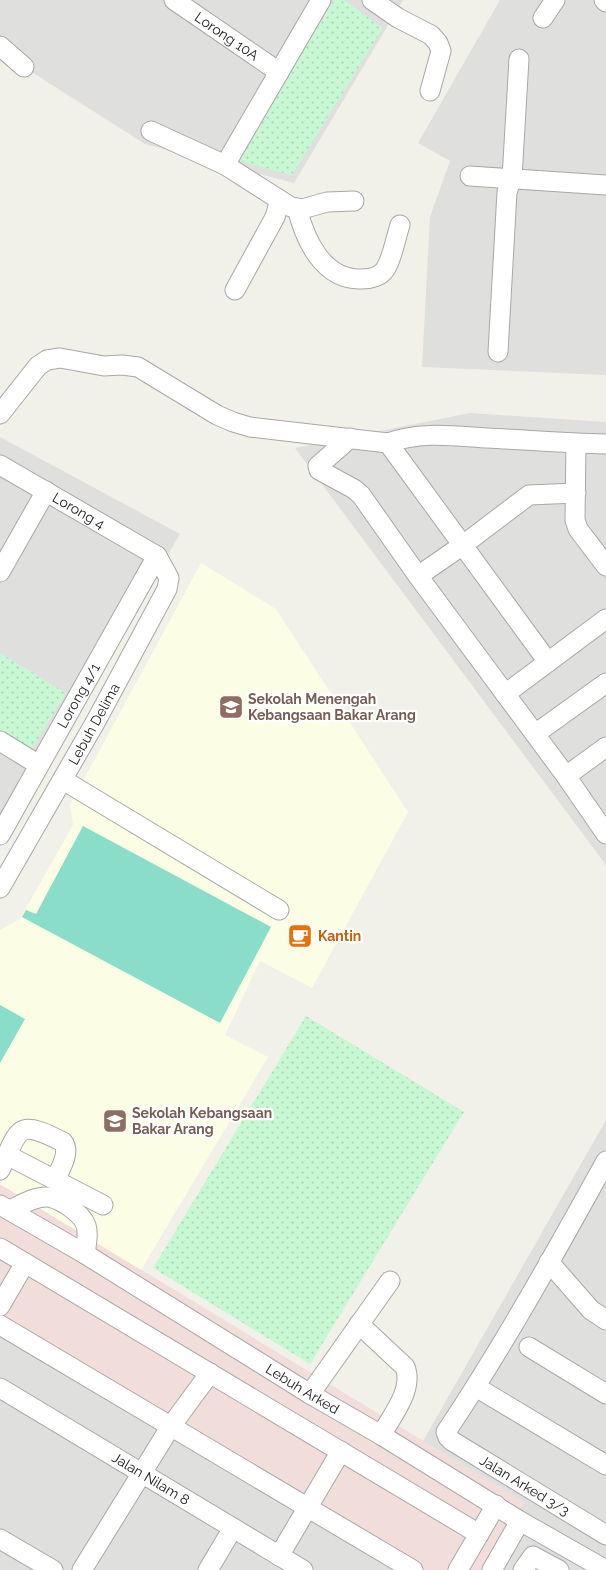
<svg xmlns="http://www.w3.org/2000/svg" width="606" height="1570" viewBox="0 0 606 1570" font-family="Raleway,sans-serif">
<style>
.residential{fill:#dfdfde}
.commercial{fill:#f1ddd9}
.education{fill:#fbfee5}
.park{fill:url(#park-dots)}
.pitch{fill:#8addc9}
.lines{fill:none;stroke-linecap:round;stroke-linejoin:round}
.minor-casing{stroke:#a8a8a8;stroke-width:21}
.minor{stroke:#fff;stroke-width:19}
.labels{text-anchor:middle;stroke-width:4.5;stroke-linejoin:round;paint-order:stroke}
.street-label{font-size:14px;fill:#212121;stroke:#fff}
.education-label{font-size:14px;font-weight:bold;fill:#785e54;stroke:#fff;text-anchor:start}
.food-label{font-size:14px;font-weight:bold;fill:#c56008;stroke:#fff;text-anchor:start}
</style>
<defs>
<pattern id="park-dots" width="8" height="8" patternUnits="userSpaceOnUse" patternTransform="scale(1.25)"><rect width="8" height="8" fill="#c8f8d3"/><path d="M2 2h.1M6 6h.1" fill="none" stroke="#acd4b5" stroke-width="1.8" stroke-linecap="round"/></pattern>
</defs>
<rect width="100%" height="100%" fill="#f1f0e9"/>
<!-- residential -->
<path class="residential" d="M0 0H403L294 183 145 144 0 52Z
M500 0H606V375L422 367 430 217 450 161 418 143Z
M470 413 606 422V865L295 448Z
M0 437 180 534 0 842Z
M606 1120V1570H484L524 1502 423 1441Z
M0 1318 425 1570H0Z"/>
<!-- commercial -->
<path class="commercial" d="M0 1184 524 1502 484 1570H425L0 1318Z"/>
<!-- education -->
<path class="education" d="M201 563 276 609 408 812 312 988 260 961 225 1035 268 1057 141 1270 0 1184V930L20 919 73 825 70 805Z"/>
<!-- park -->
<path class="park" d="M334 0H344L383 28 292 175 238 161Z
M0 653 66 693 30 752 0 733Z
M306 1016 464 1112 310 1364 153 1268Z"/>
<!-- pitch -->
<path class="pitch" d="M83 826 271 927 220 1023 22 917 26 910 36 914Z
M0 1005 25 1019 0 1063Z"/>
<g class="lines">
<defs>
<g id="minor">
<path id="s1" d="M174 0 279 72"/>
<path d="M372 0 398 18 431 35 438 43 441 51 430 91"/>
<path d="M604 0 606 2"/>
<path d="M543 18 555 0"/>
<path d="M0 46 24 67"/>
<path d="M151 131 225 165 321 0"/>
<path d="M225 165 291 207 302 209 327 202 354 201"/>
<path d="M470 176 606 185"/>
<path d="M297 208C305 240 323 280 361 279 369 279 377 278 383 272 391 264 396 237 400 225"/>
<path d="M235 290 275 217 280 200"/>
<path d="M498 352 507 192 512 178 519 59"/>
<path d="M0 414 38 366 47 360 60 358 104 366 122 365 138 367 217 415 233 422 250 427 388 443C421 431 454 436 487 438 527 440 566 443 606 444"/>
<path d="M350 438 318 466 319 470 354 489 361 495 418 576 566 776 606 834"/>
<path d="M388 443 548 662"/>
<path d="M576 444 575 520 578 529 606 566"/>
<path id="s2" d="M0 465 157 556 169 578 167 589 96 721 0 888"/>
<path d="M0 572 46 491"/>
<path d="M418 576 463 545 529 495 576 493"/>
<path d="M505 694 606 619"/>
<path d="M535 734 606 683"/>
<path d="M0 741 39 765"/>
<path d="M566 776 606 747"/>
<path d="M63 780 279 910"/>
<path id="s3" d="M0 835 157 556"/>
<path d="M7 1155 103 1205"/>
<path id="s4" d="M606 1161C555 1253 504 1345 446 1432L448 1437 452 1441 606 1535"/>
<path d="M0 1170C20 1128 16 1118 63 1142 71 1153 60 1169 55 1180"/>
<path id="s5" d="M0 1205 85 1254 310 1394 381 1435 520 1521 606 1570"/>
<path d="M10 1210C21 1205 33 1197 46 1197 54 1197 60 1201 67 1205 90 1221 89 1228 85 1254"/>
<path d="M0 1248 479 1534"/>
<path d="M549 1262 591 1310 606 1320"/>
<path d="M0 1306 25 1263"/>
<path d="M359 1324 405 1367C414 1389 392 1416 381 1435"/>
<path d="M0 1325 413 1570"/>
<path d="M529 1347 606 1394"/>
<path d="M476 1387 606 1465"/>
<path id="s6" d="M0 1388 303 1570"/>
<path d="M310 1394 390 1281"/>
<path d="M0 1539 53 1570"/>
<path d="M279 1556 341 1451"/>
<path d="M82 1570 171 1426 210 1373"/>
<path d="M208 1570 233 1528"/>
<path d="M458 1570 496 1505"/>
<path d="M492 1570 520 1521"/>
<path d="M523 1570 533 1556 559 1570"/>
</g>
</defs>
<!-- minor casing -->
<use href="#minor" class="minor-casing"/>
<!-- minor -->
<use href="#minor" class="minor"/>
</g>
<!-- icons -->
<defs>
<symbol id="school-square" viewBox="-11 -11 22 22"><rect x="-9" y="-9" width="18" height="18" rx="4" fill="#8d6e63" stroke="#fff"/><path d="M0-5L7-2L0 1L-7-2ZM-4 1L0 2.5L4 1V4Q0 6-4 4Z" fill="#fff"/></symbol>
<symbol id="cafe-square" viewBox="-11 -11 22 22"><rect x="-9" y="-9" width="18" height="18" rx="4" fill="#e8710a" stroke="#fff"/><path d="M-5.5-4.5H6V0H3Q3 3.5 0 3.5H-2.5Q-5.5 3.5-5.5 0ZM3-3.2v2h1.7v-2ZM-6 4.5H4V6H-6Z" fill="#fff"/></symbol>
</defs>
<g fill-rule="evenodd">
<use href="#school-square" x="217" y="693" width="28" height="28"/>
<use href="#cafe-square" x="286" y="922" width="28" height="28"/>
<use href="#school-square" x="101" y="1107" width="28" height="28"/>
</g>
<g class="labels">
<!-- street labels -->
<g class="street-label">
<text dy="5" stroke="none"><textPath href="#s1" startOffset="64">Lorong 10A</textPath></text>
<text dy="5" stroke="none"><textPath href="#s2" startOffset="91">Lorong 4</textPath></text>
<text dy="5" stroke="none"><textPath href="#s3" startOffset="160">Lorong 4/1</textPath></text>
<text transform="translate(94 724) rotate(-61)" y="5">Lebuh Delima</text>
<text dy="5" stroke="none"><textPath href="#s5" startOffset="354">Lebuh Arked</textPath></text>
<text dy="5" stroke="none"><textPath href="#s6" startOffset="176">Jalan Nilam 8</textPath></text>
<text dy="5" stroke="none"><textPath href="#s4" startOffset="411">Jalan Arked 3/3</textPath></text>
</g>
<!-- education labels -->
<g class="education-label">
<text x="248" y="704">Sekolah Menengah<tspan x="248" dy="16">Kebangsaan Bakar Arang</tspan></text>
<text x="132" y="1118">Sekolah Kebangsaan<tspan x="132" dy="16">Bakar Arang</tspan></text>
</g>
<!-- food labels -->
<g class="food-label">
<text x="318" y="941">Kantin</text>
</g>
</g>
</svg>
